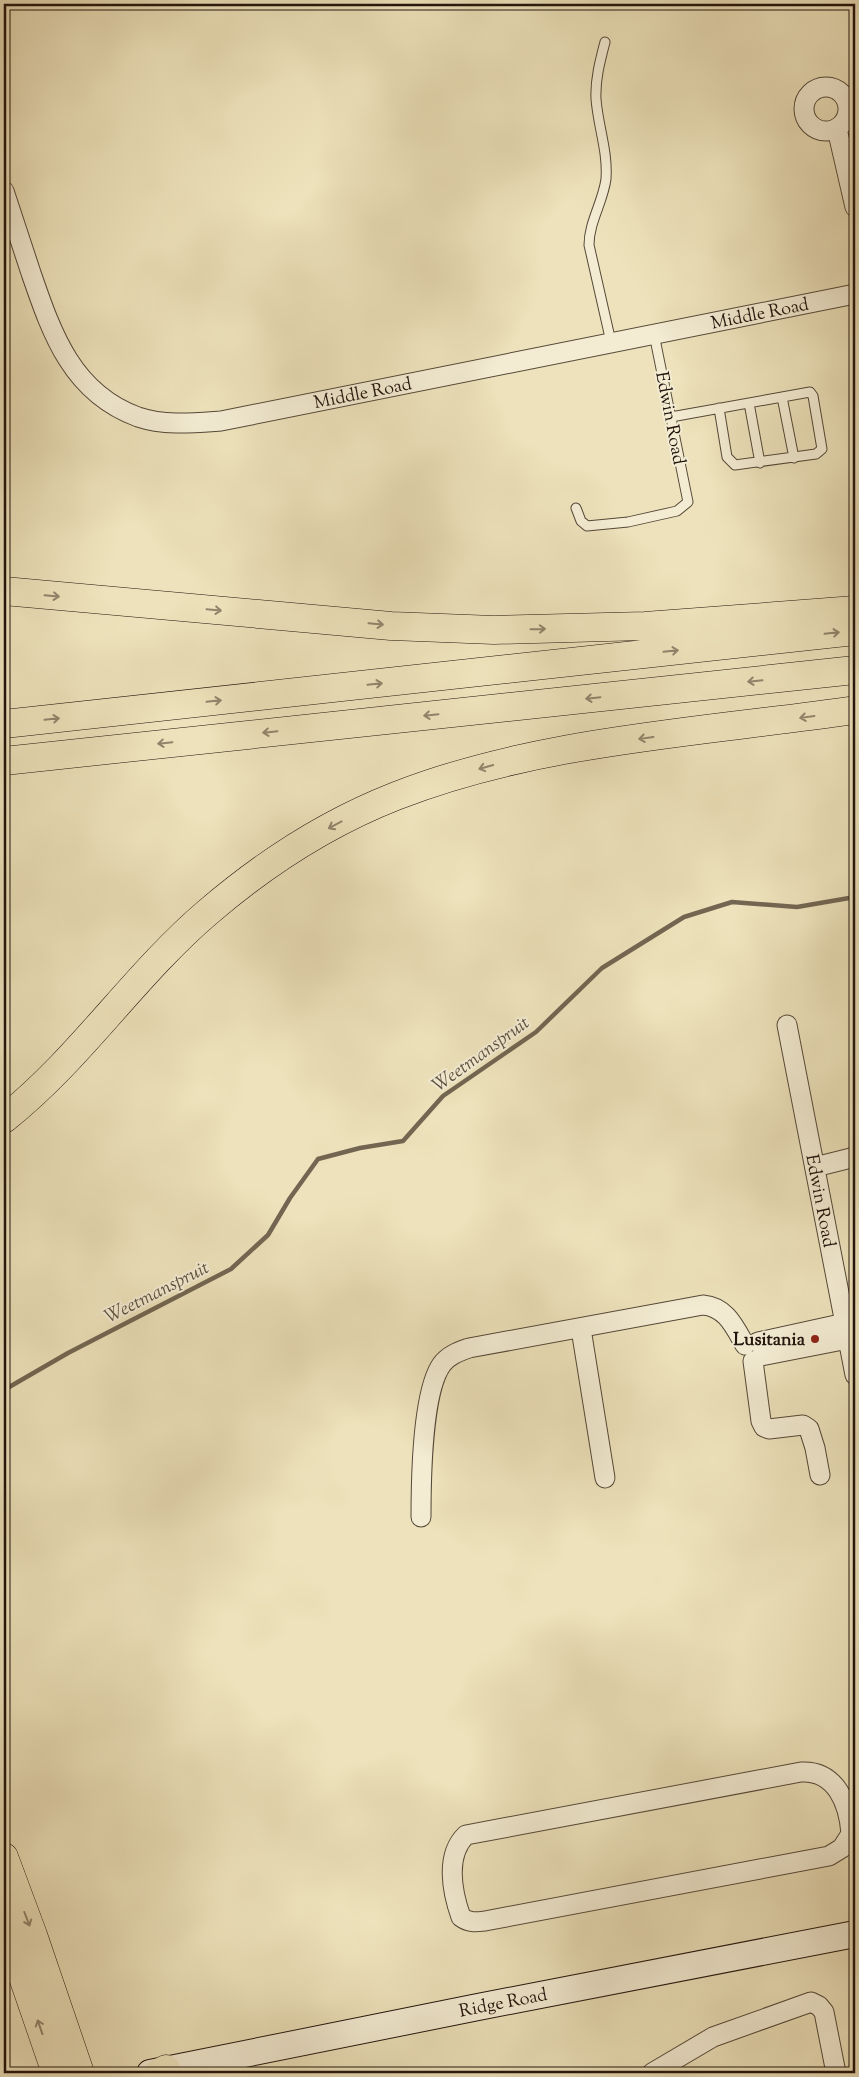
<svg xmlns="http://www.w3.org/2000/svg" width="859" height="2077" viewBox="0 0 859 2077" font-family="'Sorts Mill Goudy',serif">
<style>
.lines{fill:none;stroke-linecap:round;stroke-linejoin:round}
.stream{stroke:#726652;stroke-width:4.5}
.service-casing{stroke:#554838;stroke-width:11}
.minor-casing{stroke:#554838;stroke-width:21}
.secondary-casing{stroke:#22140d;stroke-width:28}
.primary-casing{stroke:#22140d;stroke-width:29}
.motorway-casing{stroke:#22140d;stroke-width:29}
.service{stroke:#f3ecd3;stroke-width:9}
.minor{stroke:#f3ecd3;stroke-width:19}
.secondary{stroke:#f3ecd3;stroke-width:26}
.primary{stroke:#ede2bb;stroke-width:28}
.motorway{stroke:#ede2bb;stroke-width:28}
.oneway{stroke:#92856d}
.poi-dot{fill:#8f2418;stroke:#f3ecd3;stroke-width:2}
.labels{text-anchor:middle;stroke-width:4;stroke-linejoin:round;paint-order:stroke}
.street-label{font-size:18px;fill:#22140d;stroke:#f3ecd3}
.poi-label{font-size:18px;font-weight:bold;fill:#22140d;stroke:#f3ecd3;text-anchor:end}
.water-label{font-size:19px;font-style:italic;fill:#5e5141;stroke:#f3ecd3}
</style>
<rect width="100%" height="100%" fill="#ede2bb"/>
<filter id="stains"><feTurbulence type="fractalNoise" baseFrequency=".004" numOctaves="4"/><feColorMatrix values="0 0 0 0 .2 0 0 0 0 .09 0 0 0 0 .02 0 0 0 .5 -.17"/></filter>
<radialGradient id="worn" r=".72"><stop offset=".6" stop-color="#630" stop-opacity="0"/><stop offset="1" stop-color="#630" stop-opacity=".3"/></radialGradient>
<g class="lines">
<!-- stream -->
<path class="stream" d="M4 1390 68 1353 231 1269 268 1235 290 1198 318 1159 360 1148 403 1141 443 1096 536 1032 602 968 684 917 732 902 797 907 855 897"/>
<defs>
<path id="service" d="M605 42C600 61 595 80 596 99 598 126 608 151 606 179 603 202 589 222 589 245L611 342
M782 397 794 458
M749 403 760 463
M671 417 810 392 813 396 822 449 816 454 735 465 727 457 719 408
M576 508 581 521 587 526 628 522 677 511 688 502 654 334"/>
<g id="minor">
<circle cx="826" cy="109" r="22"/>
<path d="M837 129 855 207"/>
<path id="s1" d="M4 191C13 218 22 246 31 273 52 334 72 393 138 417 165 426 193 423 221 421L855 294"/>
<path id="s2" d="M787 1025 855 1375"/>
<path d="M815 1167 855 1157"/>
<path d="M581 1329 605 1478"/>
<path d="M758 1342 845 1323"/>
<path d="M761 1356 848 1339"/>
<path d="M753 1361 761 1421 764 1427 769 1429 803 1425 809 1429 815 1448 820 1475"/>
<path d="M421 1517C421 1482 422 1391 442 1364 449 1355 458 1352 469 1348L703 1305C726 1307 734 1326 745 1345"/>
<path d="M801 1772C836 1770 849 1804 851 1834L842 1848 829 1856 485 1921C476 1922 469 1923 461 1917 452 1892 445 1855 466 1835Z"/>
<path d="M652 2073 713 2037 811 2002 819 2006 824 2012 836 2073"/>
</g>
<g id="secondary">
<path id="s3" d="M150 2073 478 2007 855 1934"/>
</g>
<path id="primary" d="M4 1857 33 1935 80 2073
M4 1922 56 2073
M159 2073 166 2069"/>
<path id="motorway" d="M4 591 391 626 494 630 645 626 855 610
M4 724 855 631
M4 761 855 670
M4 1119C80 1059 134 975 208 912 264 864 327 823 396 796 538 740 705 732 855 710"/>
</defs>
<!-- service casing -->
<use href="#service" class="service-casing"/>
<!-- minor casing -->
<use href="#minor" class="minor-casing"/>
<!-- secondary casing -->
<use href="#secondary" class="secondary-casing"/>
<!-- primary casing -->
<use href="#primary" class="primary-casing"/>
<!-- motorway casing -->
<use href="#motorway" class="motorway-casing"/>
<!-- service -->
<use href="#service" class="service"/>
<!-- minor -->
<use href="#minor" class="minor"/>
<!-- secondary -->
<use href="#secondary" class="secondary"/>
<!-- primary -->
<use href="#primary" class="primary"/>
<!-- motorway -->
<use href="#motorway" class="motorway"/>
</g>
<!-- one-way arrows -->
<defs><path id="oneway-shaft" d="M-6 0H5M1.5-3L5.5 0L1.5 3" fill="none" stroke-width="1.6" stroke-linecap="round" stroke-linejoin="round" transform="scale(1.25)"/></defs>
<g class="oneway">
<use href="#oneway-shaft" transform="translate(52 596) rotate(5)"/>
<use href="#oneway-shaft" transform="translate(214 610) rotate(5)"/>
<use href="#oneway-shaft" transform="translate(376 624) rotate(5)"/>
<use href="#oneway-shaft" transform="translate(538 629) rotate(-1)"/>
<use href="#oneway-shaft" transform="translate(832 633) rotate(-6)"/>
<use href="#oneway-shaft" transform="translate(671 651) rotate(-6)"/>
<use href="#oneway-shaft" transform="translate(755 681) rotate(174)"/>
<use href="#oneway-shaft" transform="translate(375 684) rotate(-6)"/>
<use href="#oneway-shaft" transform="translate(593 698) rotate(174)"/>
<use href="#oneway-shaft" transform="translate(214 701) rotate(-6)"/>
<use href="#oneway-shaft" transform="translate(431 715) rotate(174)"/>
<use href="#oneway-shaft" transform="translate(807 717) rotate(172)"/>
<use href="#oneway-shaft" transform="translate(52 719) rotate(-6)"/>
<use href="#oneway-shaft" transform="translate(270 732) rotate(174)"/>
<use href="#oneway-shaft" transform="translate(646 738) rotate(172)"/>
<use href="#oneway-shaft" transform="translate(165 743) rotate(174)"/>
<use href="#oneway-shaft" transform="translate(486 767) rotate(164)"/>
<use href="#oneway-shaft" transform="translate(335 825) rotate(152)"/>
<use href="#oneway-shaft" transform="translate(27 1919) rotate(69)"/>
<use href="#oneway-shaft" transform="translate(40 2027) rotate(-109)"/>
</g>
<!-- markers -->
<circle class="poi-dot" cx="815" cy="1339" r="5"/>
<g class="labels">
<!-- street labels -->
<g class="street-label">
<text dy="6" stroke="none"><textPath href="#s1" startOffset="906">Middle Road</textPath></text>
<text dy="6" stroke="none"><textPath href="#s1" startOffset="501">Middle Road</textPath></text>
<text transform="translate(671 418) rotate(79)" y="6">Edwin Road</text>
<text dy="6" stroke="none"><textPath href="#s2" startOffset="179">Edwin Road</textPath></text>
<text dy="6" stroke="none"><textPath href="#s3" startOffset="360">Ridge Road</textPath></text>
</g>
<!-- poi labels -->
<g class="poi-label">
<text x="805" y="1345">Lusitania</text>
</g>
<!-- water labels -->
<g class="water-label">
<text transform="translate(480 1053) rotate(-36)" y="7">Weetmanspruit</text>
<text transform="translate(156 1291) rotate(-27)" y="7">Weetmanspruit</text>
</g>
</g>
<!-- margin -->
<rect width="859" height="2077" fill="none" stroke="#ede2bb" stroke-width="20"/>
<rect x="5" y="5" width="849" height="2067" fill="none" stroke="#22140d" stroke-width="2.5"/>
<rect x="10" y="10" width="839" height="2057" fill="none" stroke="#22140d"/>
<rect width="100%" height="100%" filter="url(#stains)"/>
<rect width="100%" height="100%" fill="url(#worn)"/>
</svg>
